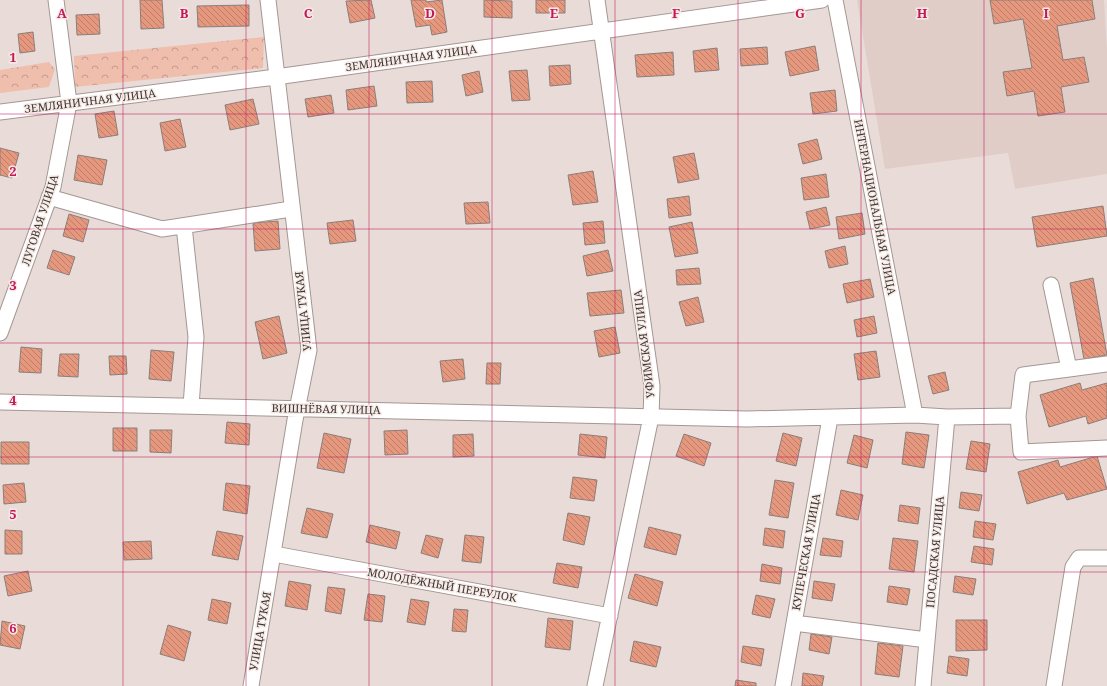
<svg xmlns="http://www.w3.org/2000/svg" width="1107" height="686" viewBox="0 0 1107 686" font-family="'Noto Serif',serif">
<style>
.built{fill:#e1cdc7}
.forest{fill:url(#forest-crowns)}
.building{fill:url(#building-back-hatch);stroke:#8a7e7b}
.lines{fill:none;stroke-linecap:round;stroke-linejoin:round}
.minor-casing{stroke:#a39793;stroke-width:17}
.minor{stroke:#fff;stroke-width:15}
.grid{fill:none;stroke:#c2185b;stroke-width:1;stroke-opacity:0.55}
.labels{text-anchor:middle;stroke-width:3;stroke-linejoin:round;paint-order:stroke}
.street-label{font-size:11px;fill:#3d3837;stroke:#f7eae5}
.grid-label{font-size:13px;text-anchor:middle;font-weight:bold;fill:#c2185b;stroke:#f7eae5;stroke-width:3;stroke-linejoin:round;paint-order:stroke}
</style>
<defs>
<pattern id="forest-crowns" width="20" height="18" patternUnits="userSpaceOnUse"><rect width="20" height="18" fill="#f0bead"/><path d="M2 6a3 3 0 1 1 6 0M12 15a3 3 0 1 1 6 0" fill="none" stroke="#c49b8e"/></pattern>
<pattern id="building-back-hatch" width="6" height="6" patternUnits="userSpaceOnUse"><rect width="6" height="6" fill="#e6987f"/><path d="M-1 5l2 2M0 0l6 6M5-1l2 2" fill="none" stroke="#bc7d69"/></pattern>
</defs>
<rect width="100%" height="100%" fill="#e9dcd8"/>
<!-- built -->
<path class="built" d="M857 0H1104L1107 49V174L1015 189 1008 153 885 169Z"/>
<!-- forest -->
<path class="forest" d="M264 37 263 68 75 87 74 56Z
M49 62 55 69 49 87 0 93V70Z"/>
<!-- building -->
<path class="building" d="M140 0H162L164 28 141 29Z
M371 0 375 18 350 23 346 1Z
M411 0H426V2L442 0 447 32 432 35 430 25 416 27Z
M484 0 512 1V18L484 17Z
M536 0H565V13H536Z
M990 0H1092L1095 19 1057 26 1063 60 1084 57 1089 82 1061 87 1065 112 1038 116 1034 91 1007 96 1003 72 1032 68 1023 19 994 24Z
M249 5V26L198 27 197 6Z
M99 14 100 34 77 35 76 15Z
M33 32 35 51 20 53 18 34Z
M815 46 819 70 790 76 785 52Z
M767 47 768 64 741 66 740 49Z
M717 48 719 70 695 72 693 51Z
M673 52 674 75 637 77 635 55Z
M570 65 571 84 550 86 549 66Z
M527 70 530 100 512 101 509 71Z
M479 71 483 92 466 96 462 75Z
M432 81 433 102 407 103 406 82Z
M374 86 377 106 348 110 346 90Z
M835 90 837 111 813 114 810 93Z
M331 95 334 113 308 117 305 99Z
M253 99 259 124 230 130 225 105Z
M114 111 118 135 99 138 95 114Z
M180 119 186 147 165 151 160 123Z
M817 139 822 159 803 164 798 144Z
M0 148 19 153 12 178 0 175Z
M694 153 699 179 678 183 673 157Z
M78 155 107 160 102 185 74 180Z
M593 171 598 202 573 205 568 175Z
M826 174 829 197 804 200 801 178Z
M689 196 691 215 669 218 667 199Z
M488 202 490 223 466 224 464 203Z
M1103 206 1107 236 1037 247 1032 217Z
M826 207 830 225 810 229 806 212Z
M862 213 865 234 839 239 836 217Z
M69 214 89 220 83 242 63 236Z
M353 220 356 241 330 244 327 223Z
M278 221 280 249 255 251 253 223Z
M603 221 605 243 585 245 583 223Z
M692 222 698 253 675 257 669 227Z
M845 246 848 264 829 268 825 251Z
M53 250 75 257 69 275 47 268Z
M608 250 613 271 587 276 583 256Z
M699 268 701 284 677 285 676 270Z
M1093 278 1107 355 1084 359 1070 283Z
M870 279 874 297 847 303 843 284Z
M621 290 624 313 590 316 587 293Z
M698 297 704 322 686 326 679 302Z
M279 316 287 353 263 359 255 322Z
M874 316 877 333 857 337 854 320Z
M615 327 620 353 599 357 594 331Z
M21 347 42 349 41 373 19 372Z
M151 350 174 352 171 381 149 379Z
M876 351 880 377 858 380 854 354Z
M60 354H79L78 377 58 376Z
M109 356H126L127 374 110 375Z
M463 359 465 379 443 382 440 361Z
M487 363H501L500 384H486Z
M945 372 949 390 933 394 928 376Z
M1080 383 1082 390 1107 383V418L1088 424 1086 416 1049 427 1040 395Z
M227 422 250 424 249 445 225 443Z
M113 428H137V451H113Z
M150 430H172L171 453 150 452Z
M407 430 408 454 385 455 384 431Z
M906 432 929 435 924 468 902 464Z
M324 433 351 439 344 473 317 468Z
M783 433 802 438 796 466 776 461Z
M473 434 474 456 453 457V435Z
M580 434 607 437 605 458 578 455Z
M684 434 711 443 704 466 676 456Z
M854 435 873 440 867 468 847 463Z
M971 441 990 444 986 472 966 469Z
M1 442H29V464H1Z
M1097 456 1107 489 1067 500 1064 493 1027 504 1018 472 1058 460 1060 467Z
M573 477 597 480 594 501 570 498Z
M775 480 794 483 788 518 769 515Z
M24 483 26 502 4 504 3 485Z
M226 483 250 486 247 514 223 510Z
M841 490 863 495 858 520 836 515Z
M961 492 982 495 979 511 959 508Z
M900 505 920 508 918 524 898 521Z
M307 508 333 514 327 538 301 533Z
M568 513 590 517 584 545 563 540Z
M975 521 996 524 993 540 973 537Z
M370 525 400 532 396 549 366 542Z
M649 527 681 535 676 555 644 547Z
M765 528 785 531 783 548 763 545Z
M5 530 22 531V554H5Z
M217 531 243 536 238 560 212 555Z
M426 535 443 539 438 558 421 553Z
M465 535 484 537 481 563 462 561Z
M823 538 843 541 841 557 820 555Z
M893 538 918 541 914 572 889 569Z
M151 541 152 559 124 560 123 542Z
M974 546 994 549 992 565 971 562Z
M557 563 582 567 578 588 553 583Z
M762 564 782 568 780 584 760 581Z
M28 571 32 591 8 596 4 576Z
M635 574 663 582 657 606 628 598Z
M955 576 976 579 973 595 953 592Z
M289 581 311 585 307 610 285 606Z
M814 581 835 584 832 601 812 598Z
M889 586 910 589 907 605 887 602Z
M328 587 345 589 341 614 325 611Z
M368 594 385 596 382 622 364 620Z
M756 595 775 599 770 618 752 614Z
M212 599 231 603 227 624 208 620Z
M411 599 429 602 425 625 407 622Z
M454 609 468 610 466 632 452 631Z
M548 618 573 621 570 650 545 647Z
M956 620H987V650L956 651Z
M2 621 25 626 20 649 0 645Z
M168 625 191 632 184 661 160 654Z
M811 634 832 637 829 654 809 650Z
M634 641 661 647 656 667 630 661Z
M878 643 903 646 899 677 875 674Z
M743 646 764 649 761 666 741 662Z
M949 656 969 659 967 676 947 673Z
M803 673 824 676 822 686H802Z
M736 680 756 683V686H735Z"/>
<g class="lines">
<defs>
<path id="minor" d="M835 0 915 415
M0 112 276 77 822 0
M49 197 162 229 291 209
M184 226 196 337 191 406
M0 333 53 187 69 103 56 0
M1069 369 1107 364
M0 402 747 419 915 415 947 417 1018 416 1021 452 1107 448
M1018 416 1023 375 1069 369 1051 285
M274 554 610 616
M794 623 927 640
M251 686 295 420 309 350 268 0
M595 686 651 417 652 386 597 0
M783 686 830 418
M923 686 947 417
M1054 686 1073 567 1079 558H1107"/>
</defs>
<!-- minor casing -->
<use href="#minor" class="minor-casing"/>
<!-- minor -->
<use href="#minor" class="minor"/>
</g>
<!-- grid -->
<path class="grid" d="M123 0V686M246 0V686M369 0V686M492 0V686M615 0V686M738 0V686M861 0V686M984 0V686M0 114H1107M0 229H1107M0 343H1107M0 457H1107M0 572H1107"/>
<g class="labels">
<!-- street labels -->
<g class="street-label">
<text transform="translate(411 58) rotate(-8)" y="4">ЗЕМЛЯНИЧНАЯ УЛИЦА</text>
<text transform="translate(90 101) rotate(-7)" y="4">ЗЕМЛЯНИЧНАЯ УЛИЦА</text>
<text transform="translate(875 207) rotate(79)" y="4">ИНТЕРНАЦИОНАЛЬНАЯ УЛИЦА</text>
<text transform="translate(40 220) rotate(-72)" y="4">ЛУГОВАЯ УЛИЦА</text>
<text transform="translate(303 311) rotate(-96)" y="4">УЛИЦА ТУКАЯ</text>
<text transform="translate(644 344) rotate(-97)" y="4">УФИМСКАЯ УЛИЦА</text>
<text transform="translate(326 409) rotate(1)" y="4">ВИШНЁВАЯ УЛИЦА</text>
<text transform="translate(806 552) rotate(-80)" y="4">КУПЕЧЕСКАЯ УЛИЦА</text>
<text transform="translate(935 552) rotate(-85)" y="4">ПОСАДСКАЯ УЛИЦА</text>
<text transform="translate(442 585) rotate(10)" y="4">МОЛОДЁЖНЫЙ ПЕРЕУЛОК</text>
<text transform="translate(260 631) rotate(-80)" y="4">УЛИЦА ТУКАЯ</text>
</g>
</g>
<g class="grid-label">
<text x="62" y="18">A</text>
<text x="184" y="18">B</text>
<text x="308" y="18">C</text>
<text x="430" y="18">D</text>
<text x="554" y="18">E</text>
<text x="676" y="18">F</text>
<text x="800" y="18">G</text>
<text x="922" y="18">H</text>
<text x="1046" y="18">I</text>
<text x="13" y="62">1</text>
<text x="13" y="176">2</text>
<text x="13" y="290">3</text>
<text x="13" y="405">4</text>
<text x="13" y="519">5</text>
<text x="13" y="633">6</text>
</g>
</svg>
